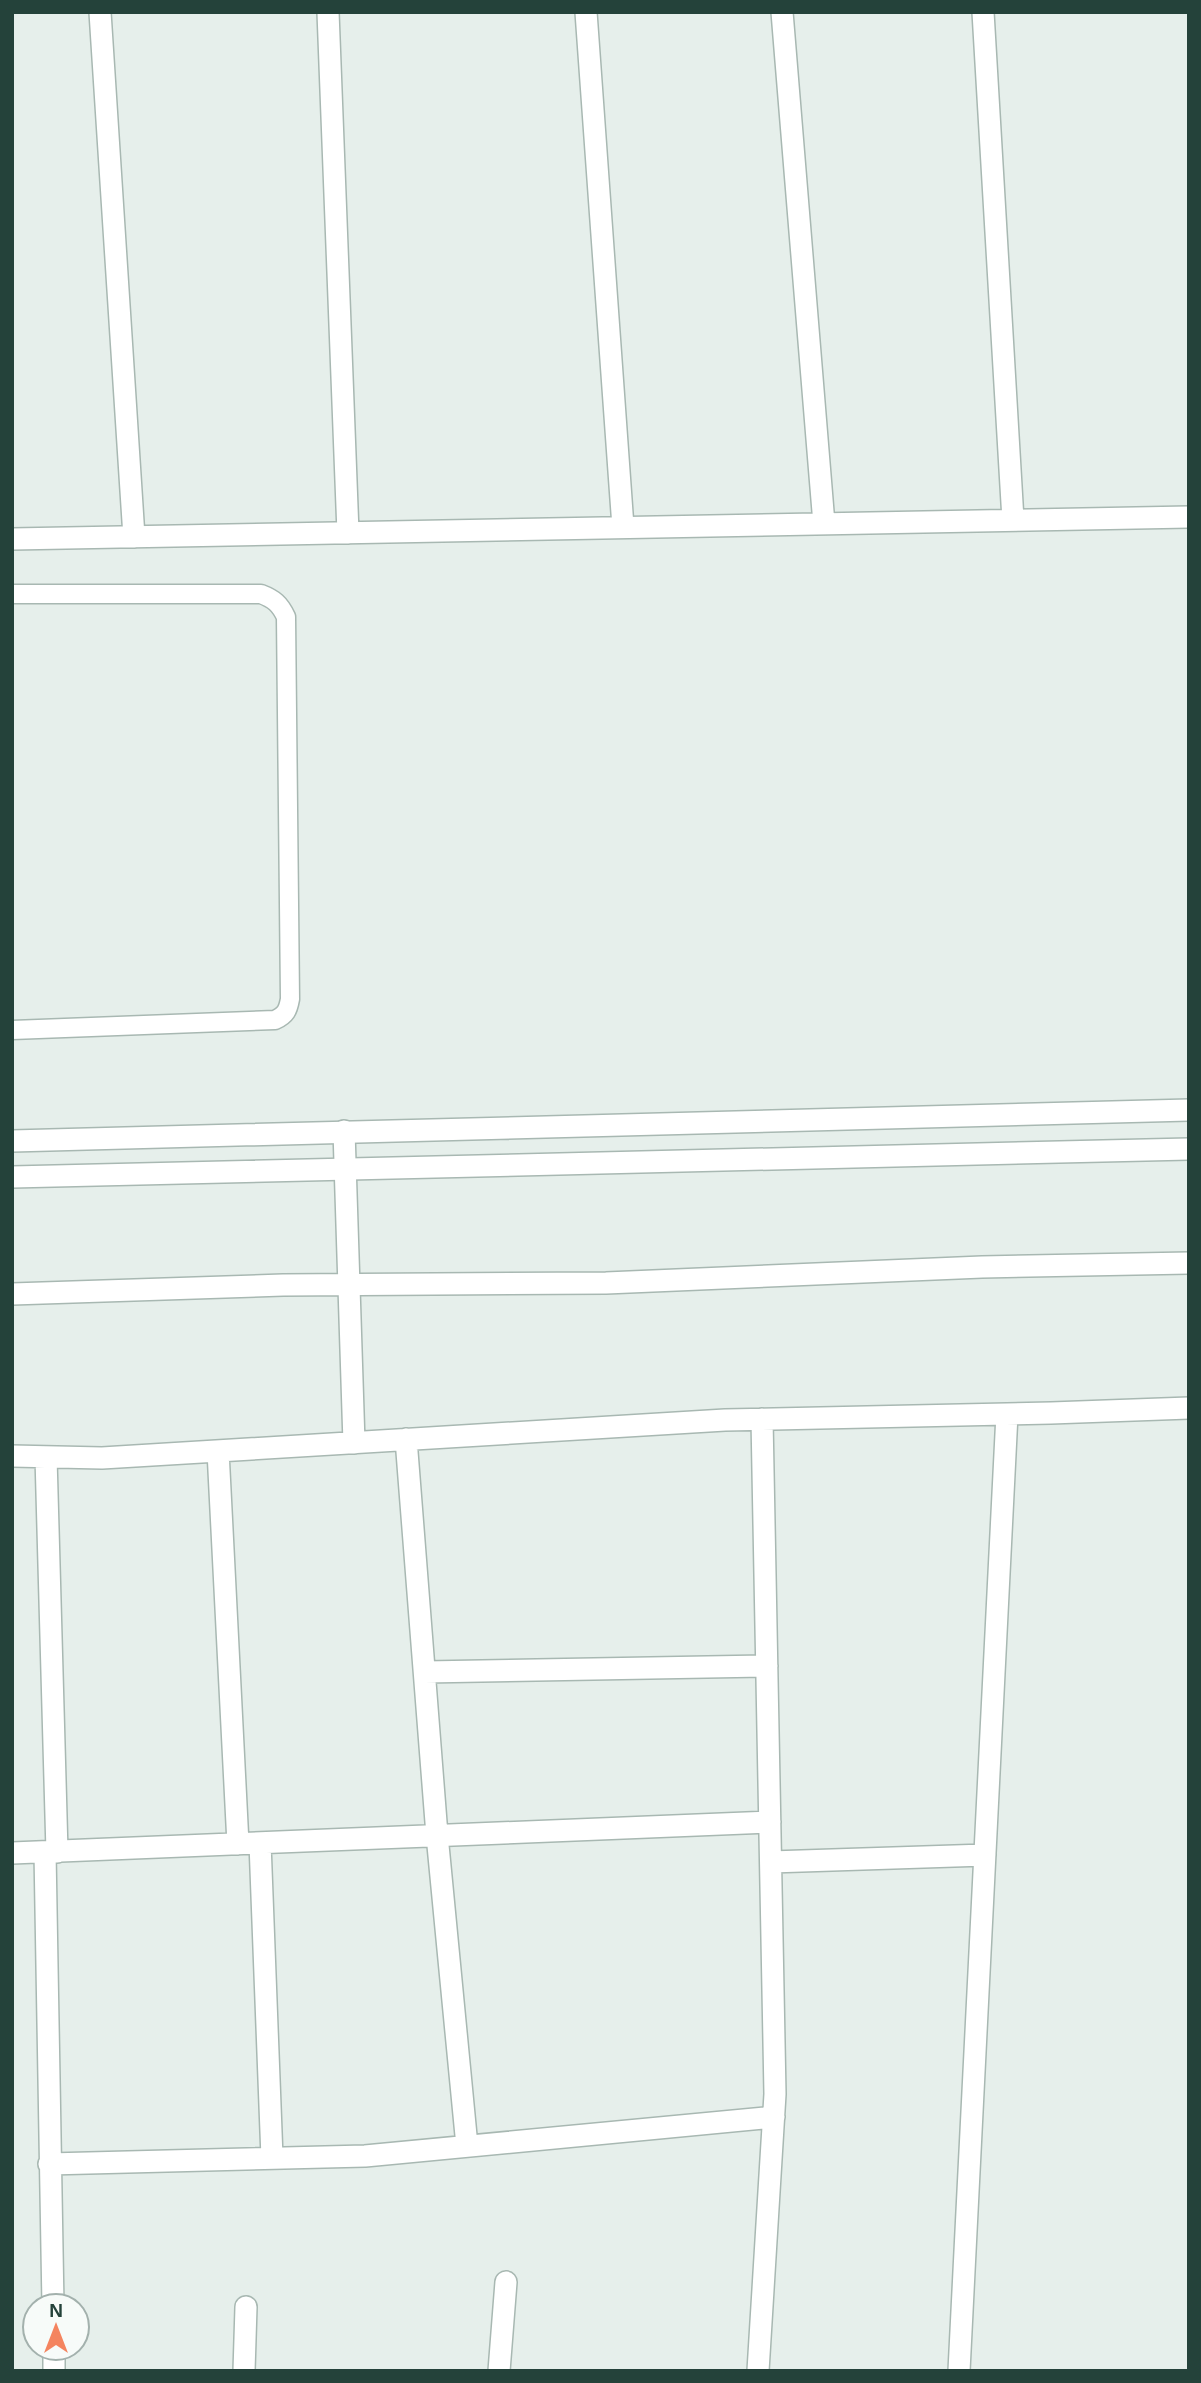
<svg xmlns="http://www.w3.org/2000/svg" width="1201" height="2383" viewBox="0 0 1201 2383" font-family="Arial,sans-serif">
<style>
.lines{fill:none;stroke-linecap:round;stroke-linejoin:round}
.service-casing{stroke:#a8b8b2;stroke-width:21}
.minor-casing{stroke:#a8b8b2;stroke-width:24}
.tertiary-casing{stroke:#a8b8b2;stroke-width:24}
.service{stroke:#fff;stroke-width:18}
.minor{stroke:#fff;stroke-width:21}
.tertiary{stroke:#fff;stroke-width:21}
</style>
<rect width="100%" height="100%" fill="#e6efeb"/>
<g class="lines">
<defs>
<path id="service" d="M12 594H261C274 599 280 604 286 617L290 999C288 1010 286 1015 275 1020L12 1030"/>
<path id="minor" d="M100 12 134 537
M328 12 348 533
M586 12 623 527
M782 12 824 524
M983 12 1013 520
M12 539 1189 517
M344 1131 354 1443
M12 1294 283 1285 606 1283 982 1267 1189 1263
M406 1439 437 1835 467 2146
M218 1451 238 1844
M12 1456 102 1458 725 1420 1051 1413 1189 1408
M46 1457 57 1852
M425 1672 767 1666
M260 1843 272 2158
M45 1852 53 2306
M12 1853 770 1822
M771 1862 985 1855
M49 2164 365 2156 774 2117
M54 2348V2371
M244 2371 246 2307
M499 2371 506 2282
M758 2371 775 2094 762 1419
M959 2371 1007 1414"/>
<path id="tertiary" d="M12 1141 1189 1110
M12 1177 1189 1149"/>
</defs>
<!-- service casing -->
<use href="#service" class="service-casing"/>
<!-- minor casing -->
<use href="#minor" class="minor-casing"/>
<!-- tertiary casing -->
<use href="#tertiary" class="tertiary-casing"/>
<!-- service -->
<use href="#service" class="service"/>
<!-- minor -->
<use href="#minor" class="minor"/>
<!-- tertiary -->
<use href="#tertiary" class="tertiary"/>
</g>
<!-- border -->
<rect width="1201" height="2383" fill="none" stroke="#24423a" stroke-width="28"/>
<!-- north arrow -->
<g transform="translate(56 2327)"><circle r="33" fill="#f7fbf9" stroke="#a3b1ad" stroke-width="2"/>
<path d="M0-5L12 26L0 18L-12 26Z" fill="#f4845f"/>
<text y="-10" font-size="19" font-weight="bold" text-anchor="middle" fill="#24423a">N</text>
</g>
</svg>
